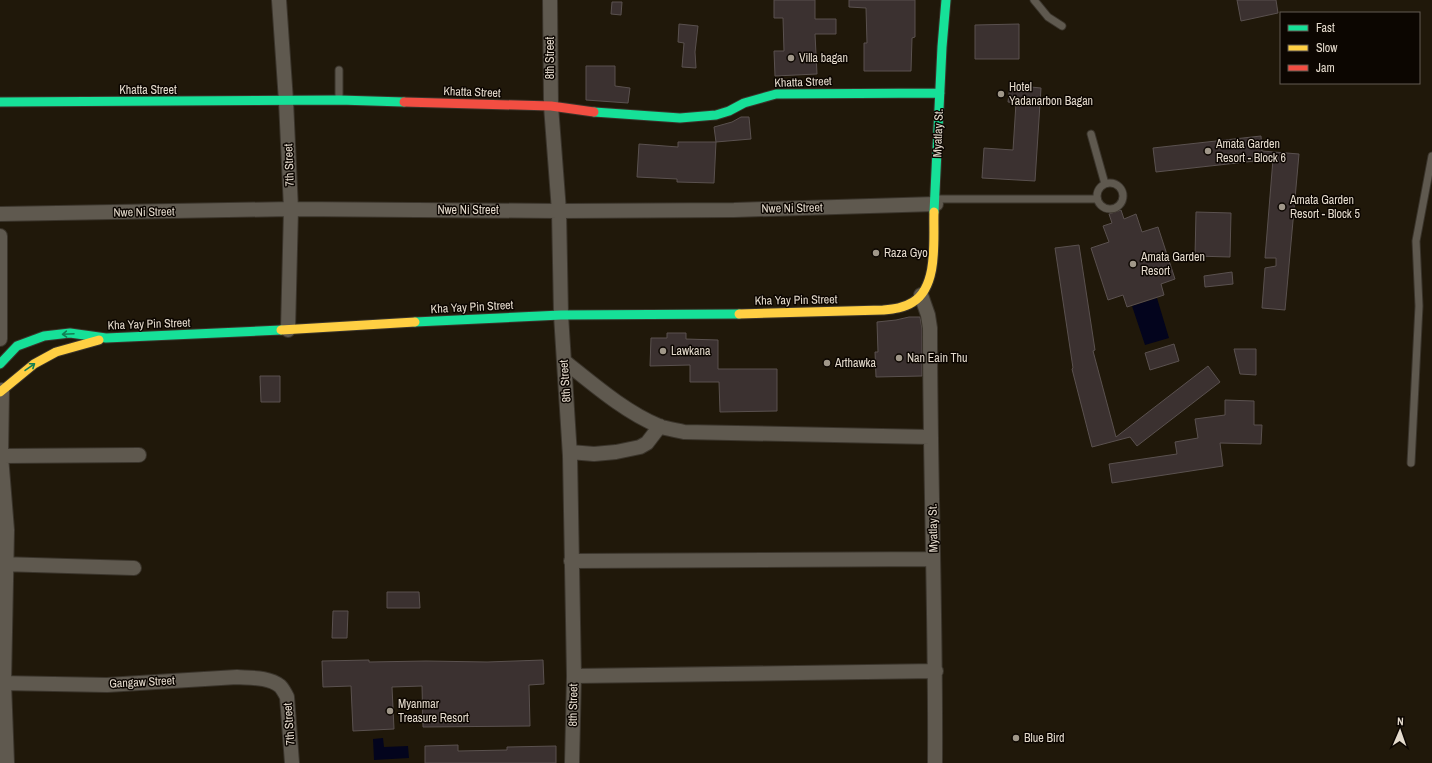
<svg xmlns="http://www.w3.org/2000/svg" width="1432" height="763" viewBox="0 0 1432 763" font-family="'Archivo Narrow',sans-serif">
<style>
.water{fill:#03041d}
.building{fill:#3b3130;stroke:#5a514f}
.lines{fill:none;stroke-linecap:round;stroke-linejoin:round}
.lane-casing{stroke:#3a342b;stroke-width:9}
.street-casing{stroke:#3a342b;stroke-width:16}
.fast-casing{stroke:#3a342b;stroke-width:11}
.slow-casing{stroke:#3a342b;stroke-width:11}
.jam-casing{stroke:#3a342b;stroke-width:11}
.lane{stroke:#5f594f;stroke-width:7}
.street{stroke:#5f594f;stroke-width:14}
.fast{stroke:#16e098;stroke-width:9}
.slow{stroke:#ffcf43;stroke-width:9}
.jam{stroke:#f24e42;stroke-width:9}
.oneway{stroke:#127e54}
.poi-dot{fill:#a09789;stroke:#0c0601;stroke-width:1.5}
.labels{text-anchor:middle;stroke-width:3;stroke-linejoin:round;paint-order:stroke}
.street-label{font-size:12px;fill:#e5dbcd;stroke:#0c0601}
.poi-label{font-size:12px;fill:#e5dbcd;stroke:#0c0601;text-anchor:start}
</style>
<rect width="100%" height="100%" fill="#20180a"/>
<!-- water -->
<path class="water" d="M1157 298 1169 338 1145 345 1132 306Z
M383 738 384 747 408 746 409 758 374 760 373 739Z"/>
<!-- building -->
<path class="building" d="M774 0H815V19H836V34H815L817 74 775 76 774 51H784L783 18H774Z
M849 0H915V37L912 38 911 71H864V43H867L866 8 849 7Z
M1237 0H1276L1278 13 1241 21Z
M612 2H622L621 15 611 14Z
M679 24 698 26 695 52 696 68 682 67 684 43 678 42Z
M1019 24V59H975V25Z
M586 66H615V86L630 88 628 103 586 100Z
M1010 85 1041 88 1035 181 982 178 984 148 1013 150 1016 103 1008 102Z
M741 117H749L751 139 716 142 714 127 732 122Z
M1261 136 1262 151 1299 154 1285 310 1262 308 1265 268 1276 266V258H1265L1273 159 1156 172 1153 148Z
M678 142H716L714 183 677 182V179L637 177 639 144 678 147Z
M1121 210 1124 219 1136 214 1142 232 1158 227 1175 279 1161 284 1164 295 1127 307 1123 295 1108 300 1091 248 1109 242 1103 226 1112 223 1109 214Z
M1196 212 1231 213 1230 257 1195 256Z
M1079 245 1095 350 1093 351 1116 437 1208 366 1220 382 1137 446 1130 437 1092 447 1072 369 1073 368 1055 248Z
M1232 272 1233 284 1205 287 1204 276Z
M909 317H920L922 329V376L876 377 875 352H878L877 322 896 320Z
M667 333H686V339L718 340V369H777V411L720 412 719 382H690V365L650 366 651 338H667Z
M1174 344 1179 361 1150 370 1145 353Z
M1234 349H1256V375L1240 374Z
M260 376H280V402H261Z
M1225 400 1254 401V425H1262L1261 444 1220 443 1223 466 1112 483 1109 464 1177 454 1175 442 1198 438 1195 419 1225 415Z
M387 592H419L420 608H387Z
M333 611H348L347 638H332Z
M369 660V662L426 661 487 662 543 660 544 684 529 685 530 726 423 727 422 686 392 687 394 729 353 731 351 686 323 687 322 661Z
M458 745V751L507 750V747L556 746V763H425V746Z"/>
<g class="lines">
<defs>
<path id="lane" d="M1034 0 1048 17 1062 26
M339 70V100
M1091 134 1105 184
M1097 196a13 13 0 1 1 26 0a13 13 0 1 1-26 0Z
M937 199H1097
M1411 463 1419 306 1416 241 1432 156"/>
<path id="street" d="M279 0 286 101 291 209 288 330
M550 0 551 106 559 211 561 315 570 456 574 676 572 763
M0 214 291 209 559 211 734 210 936 204
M0 236V339
M921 295 928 315 930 328C930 473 936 618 935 763
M564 361C593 384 625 412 659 426 667 429 676 430 684 432L930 437
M2 390 1 456 7 530 4 683 7 763
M570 452 594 454 616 452 640 447 647 443 660 426
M1 456 139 455
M571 561 933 559
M0 564 134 568
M574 676 936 671
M0 683 107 685 237 677C251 678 269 677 280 686 283 689 285 693 287 697L292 763"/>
<path id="fast" d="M0 102 339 100 404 102
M594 112 680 118 716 115 729 111 744 103 776 94 940 93
M934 212 942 47 946 0
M415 322 561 315 739 314
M0 364 17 346 44 336 70 333 106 338 281 330"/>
<path id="slow" d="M739 314 883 310C893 309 904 308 913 302 939 286 933 238 934 212
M281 330 415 322
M0 392 34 364 56 352 99 340"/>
<path id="jam" d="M404 102 551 106 594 112"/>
</defs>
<!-- lane casing -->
<use href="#lane" class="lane-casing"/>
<!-- street casing -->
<use href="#street" class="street-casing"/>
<!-- fast casing -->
<use href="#fast" class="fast-casing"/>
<!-- slow casing -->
<use href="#slow" class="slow-casing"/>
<!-- jam casing -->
<use href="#jam" class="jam-casing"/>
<!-- lane -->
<use href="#lane" class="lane"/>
<!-- street -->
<use href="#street" class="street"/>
<!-- fast -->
<use href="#fast" class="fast"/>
<!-- slow -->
<use href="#slow" class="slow"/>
<!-- jam -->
<use href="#jam" class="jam"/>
</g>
<!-- one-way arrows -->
<defs><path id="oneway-shaft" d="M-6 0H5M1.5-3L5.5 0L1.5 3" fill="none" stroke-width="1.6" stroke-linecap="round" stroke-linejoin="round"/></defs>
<g class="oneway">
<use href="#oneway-shaft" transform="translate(68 334) rotate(177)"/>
<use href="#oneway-shaft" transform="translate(30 367) rotate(-35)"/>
</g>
<!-- markers -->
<g class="poi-dot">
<circle cx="791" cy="58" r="4"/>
<circle cx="1001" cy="94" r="4"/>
<circle cx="1208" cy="151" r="4"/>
<circle cx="1282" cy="207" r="4"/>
<circle cx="876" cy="253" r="4"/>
<circle cx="1133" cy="264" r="4"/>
<circle cx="663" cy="351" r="4"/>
<circle cx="899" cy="358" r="4"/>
<circle cx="827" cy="363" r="4"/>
<circle cx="390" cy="711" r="4"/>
<circle cx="1016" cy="738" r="4"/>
</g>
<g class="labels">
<!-- street labels -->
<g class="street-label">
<text transform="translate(550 58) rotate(-90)" y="4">8th Street</text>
<text transform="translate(803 82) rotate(-2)" y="4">Khatta Street</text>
<text x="148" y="94">Khatta Street</text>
<text transform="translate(472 92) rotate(2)" y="4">Khatta Street</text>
<text transform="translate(938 133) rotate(-88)" y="4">Myatlay St.</text>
<text transform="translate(289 165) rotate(-92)" y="4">7th Street</text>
<text transform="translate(792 208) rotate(-1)" y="4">Nwe Ni Street</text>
<text x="468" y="214">Nwe Ni Street</text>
<text transform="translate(144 212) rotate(-1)" y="4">Nwe Ni Street</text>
<text transform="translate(796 300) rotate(-1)" y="4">Kha Yay Pin Street</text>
<text transform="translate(472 307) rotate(-3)" y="4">Kha Yay Pin Street</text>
<text transform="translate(149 324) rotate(-2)" y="4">Kha Yay Pin Street</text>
<text transform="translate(565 381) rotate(-94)" y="4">8th Street</text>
<text transform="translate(933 528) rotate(-91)" y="4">Myatlay St.</text>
<text transform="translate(142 682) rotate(-3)" y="4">Gangaw Street</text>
<text transform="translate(573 705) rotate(-89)" y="4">8th Street</text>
<text transform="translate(289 724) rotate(-94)" y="4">7th Street</text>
</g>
<!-- poi labels -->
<g class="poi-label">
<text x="799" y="62">Villa bagan</text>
<text x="1009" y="91">Hotel<tspan x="1009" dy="14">Yadanarbon Bagan</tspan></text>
<text x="1216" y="148">Amata Garden<tspan x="1216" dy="14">Resort - Block 6</tspan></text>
<text x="1290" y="204">Amata Garden<tspan x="1290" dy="14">Resort - Block 5</tspan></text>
<text x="884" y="257">Raza Gyo</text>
<text x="1141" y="261">Amata Garden<tspan x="1141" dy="14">Resort</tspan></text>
<text x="671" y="355">Lawkana</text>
<text x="907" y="362">Nan Eain Thu</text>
<text x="835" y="367">Arthawka</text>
<text x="398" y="708">Myanmar<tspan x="398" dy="14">Treasure Resort</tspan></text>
<text x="1024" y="742">Blue Bird</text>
</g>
</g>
<!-- legend -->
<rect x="1280" y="12" width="140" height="72" fill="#0c0601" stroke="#635b53"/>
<rect x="1288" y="25" width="20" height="6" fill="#16e098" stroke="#635b53"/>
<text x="1316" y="32" font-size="12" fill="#e5dbcd">Fast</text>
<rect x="1288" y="45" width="20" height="6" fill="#ffcf43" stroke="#635b53"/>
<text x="1316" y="52" font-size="12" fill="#e5dbcd">Slow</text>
<rect x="1288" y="65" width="20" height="6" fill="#f24e42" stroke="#635b53"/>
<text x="1316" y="72" font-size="12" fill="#e5dbcd">Jam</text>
<!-- north arrow -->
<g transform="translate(1400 731) rotate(2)" stroke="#0c0601" stroke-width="3" paint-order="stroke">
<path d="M0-3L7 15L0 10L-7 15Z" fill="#e5dbcd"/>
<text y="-6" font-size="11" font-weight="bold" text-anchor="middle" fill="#e5dbcd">N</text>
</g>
</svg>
